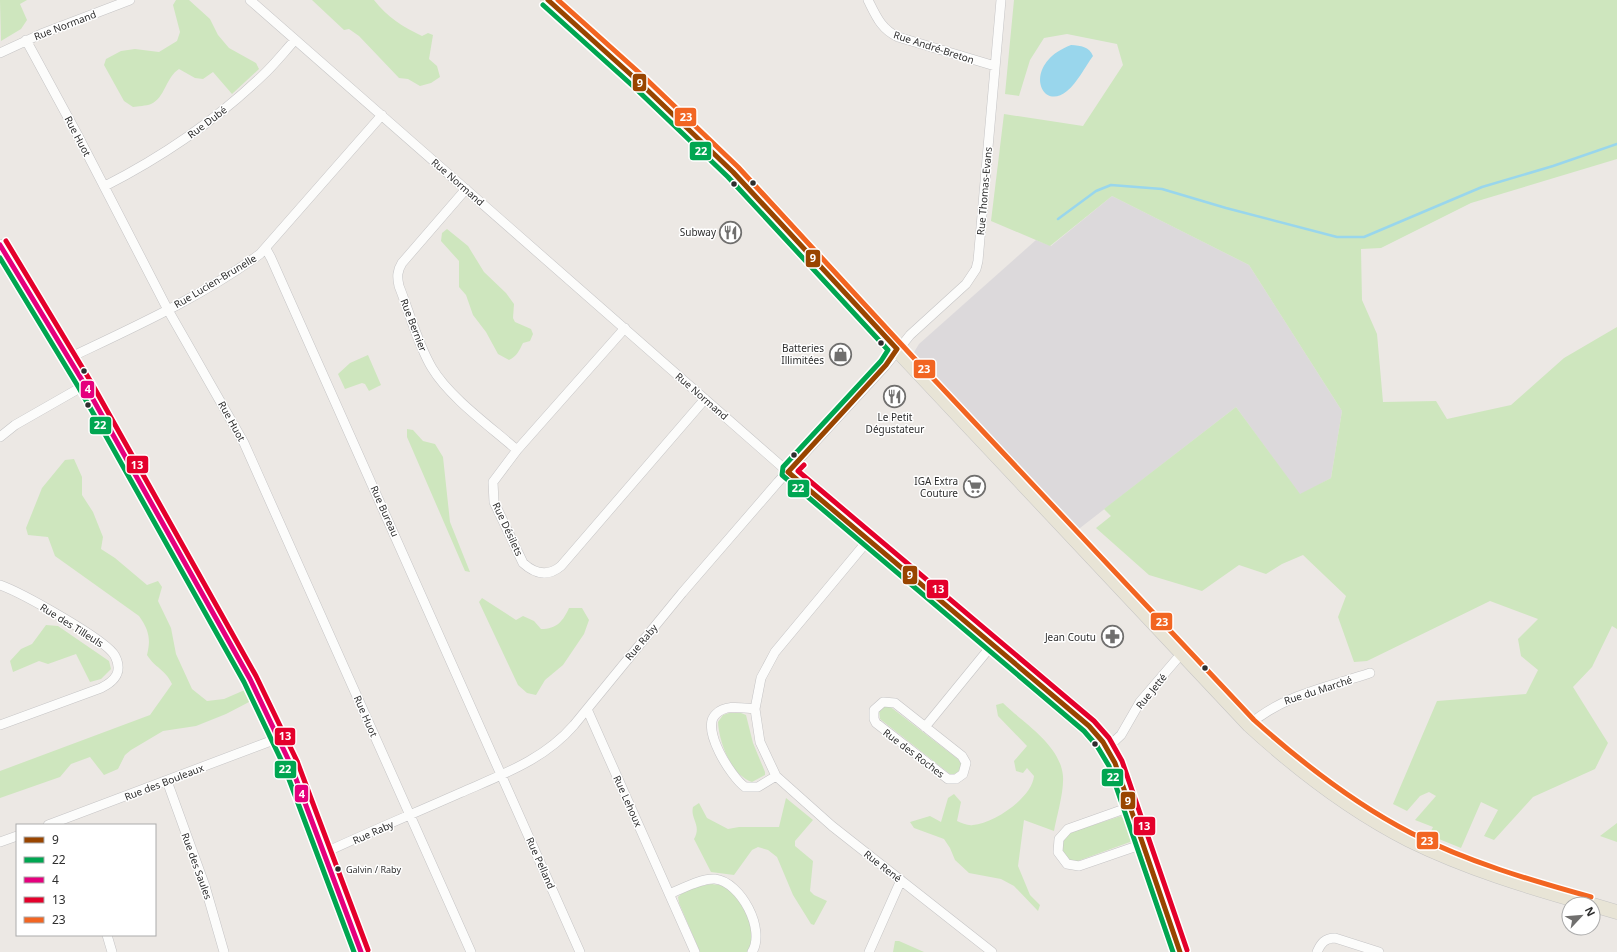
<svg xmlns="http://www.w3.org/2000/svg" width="1617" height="952" viewBox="0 0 1617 952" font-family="'Noto Sans',sans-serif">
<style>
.industrial{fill:#dcd9db}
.green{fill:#cee6be}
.water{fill:#99d6ec}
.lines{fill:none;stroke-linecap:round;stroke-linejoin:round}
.stream{stroke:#99d6ec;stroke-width:2.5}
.minor-casing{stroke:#c5c4c5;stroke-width:10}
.tertiary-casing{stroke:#c5c4c5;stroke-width:12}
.primary-casing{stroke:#c6c5c4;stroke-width:15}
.minor{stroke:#fcfcfb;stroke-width:9}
.tertiary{stroke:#fcfcfb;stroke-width:11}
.primary{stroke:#e8e4d6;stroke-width:14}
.bus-1-casing{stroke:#fff;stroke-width:8}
.bus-2-casing{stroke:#fff;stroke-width:8}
.bus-3-casing{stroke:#fff;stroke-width:8}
.bus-4-casing{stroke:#fff;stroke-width:8}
.bus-5-casing{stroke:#fff;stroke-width:8}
.bus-1{stroke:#994500;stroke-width:5}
.bus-2{stroke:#00a651;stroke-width:5}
.bus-3{stroke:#e5007d;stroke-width:5}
.bus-4{stroke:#e4002b;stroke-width:5}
.bus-5{stroke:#f26522;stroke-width:5}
.bus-dot{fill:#2e2e2e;stroke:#fff;stroke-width:1.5}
.labels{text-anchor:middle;stroke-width:3;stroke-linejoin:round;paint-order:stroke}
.bus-label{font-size:9px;fill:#2e2e2e;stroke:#fff;text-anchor:start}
.street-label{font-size:10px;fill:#2e2e2e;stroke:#fff}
.poi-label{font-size:10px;fill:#2e2e2e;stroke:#fff;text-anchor:end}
.line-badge{stroke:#fff;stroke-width:1.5}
.badge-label{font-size:11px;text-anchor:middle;font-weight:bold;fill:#fff}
</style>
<rect width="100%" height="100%" fill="#ece8e4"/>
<!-- industrial -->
<path class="industrial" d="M1112 196 1249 265 1342 411 1331 478 1300 495 1236 407 1071 535 908 362 919 344 1036 240 1051 246Z"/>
<!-- green -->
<path class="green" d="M0 0H27L20 4 27 20 21 29 1 41Z
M176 0H189L210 19 218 35 229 48 256 63 259 69 232 94 213 72 203 79 195 78 179 69C166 77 165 98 151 104 146 106 138 106 133 107L124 101 104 65 106 59 121 51 135 49 159 52 177 41 180 32 173 5Z
M312 0H374C387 17 403 27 422 36L428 33 433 35 429 59 437 66 440 77 431 83 420 86 408 79 399 78 359 36 349 29 344 30Z
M1014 0H1617V159L1471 203 1381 248 1361 249 1362 300 1377 334 1383 402 1436 401 1447 419 1511 405 1564 358 1617 327V629L1612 626 1592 667 1573 687 1608 743 1595 769 1533 797 1494 840 1484 836 1498 810 1481 802 1461 848 1429 835 1433 827 1415 820 1436 796 1429 792 1420 796 1407 811 1393 804 1437 701 1526 694 1538 670 1521 656 1518 639 1538 619 1490 601 1367 661 1354 662 1338 617 1346 596 1303 555 1282 564 1266 574 1239 565 1202 591 1149 575 1096 528 1111 516 1104 509 1236 407 1300 494 1331 478 1342 411 1249 265 1112 196 1050 246 991 221 1004 114 1083 126 1123 65 1117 44 1067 34 1044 38 1030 60 1019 96 1005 94Z
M447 229 468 246 484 272 506 293 514 304 513 318 515 322 531 329 533 334 530 341 523 343C519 351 517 356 509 360L498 354 486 332 473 315 466 295 459 287V261L441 241 442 233Z
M368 355 381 385 369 391 365 384 362 383 345 389 338 374 350 363Z
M407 429 413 430 423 441 435 444 443 457 450 522 470 572 465 571 407 437Z
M74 459 82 477V495L93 512 103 537 101 549 115 558 147 585 158 581 162 587 158 601 171 628 176 654 192 689 207 701 224 699 247 689 251 701 226 714 196 726 163 731 131 750 125 755 118 769 104 775 90 757 71 764 60 777 0 798V771L150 715 172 684C165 669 155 668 147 655 151 639 149 630 139 616L55 556 48 537 28 535 26 528 42 488 65 460Z
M482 598 516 620 523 616 534 621 541 629C557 629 563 621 569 608H582L589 620 584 634 563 665 545 680 536 695 527 693 518 685 479 602Z
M46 625 58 626 109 661 111 669 101 679 90 682 76 654 48 664 39 661 13 672 10 661 21 649 32 644Z
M1003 703C1023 723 1060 744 1063 776 1064 792 1057 815 1054 831L1024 820 1018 866 1030 895 1040 905 1038 911 1014 886 1001 879 969 873 955 860 950 848 944 839 914 828 910 822 930 816 941 822 948 798 954 794 961 802 957 821C962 823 968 826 973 825 994 823 1032 798 1034 776L1027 768 1023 773 1016 771 1014 761 1027 746 998 716 996 705Z
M888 705 959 760 961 764C960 771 957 775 950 774L880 719 879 710 884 706Z
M729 713H741L746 715 753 743 765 772V775L752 782C731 775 719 742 718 722L723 715Z
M786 798 813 820 795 841V846L813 861 810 891 814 895 827 901 814 925 811 924 793 895 777 857 768 850 758 847 752 850 734 875 711 872 694 839C702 825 690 819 693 807L699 803 707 818 728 829 739 827H779Z
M1121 816C1127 821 1132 835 1130 842L1075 862 1070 861 1063 853 1062 843 1069 833Z
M1617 823V842L1600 836Z
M712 884C719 885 728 886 733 891 744 903 761 938 747 952H700L679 903 678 897C686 888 701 886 712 884Z
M895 941H899L924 952H893Z"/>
<!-- water -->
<path class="water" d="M1071 45C1081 46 1089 46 1093 56 1085 67 1077 83 1067 91 1041 113 1021 64 1071 45Z"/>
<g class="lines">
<!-- stream -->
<path class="stream" d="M1058 219 1096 191 1111 185 1162 189 1226 208 1337 237H1364L1482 187 1553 166 1617 144"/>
<defs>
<path id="minor" d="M250 0 788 472 1097 735 1107 748 1115 763 1180 952
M868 0C876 16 881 29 898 37L995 66
M26 40 77 134 168 310 244 443 471 952
M0 53 41 34 130 0
M105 186C162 157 216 120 262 76 274 65 284 52 295 40
M466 189 402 263C397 271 397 277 399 286 409 311 418 345 432 368 450 398 491 427 517 450
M266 249 271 258 580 952
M625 328 517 450 493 482 494 502 523 563C535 574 548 577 561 566L705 399
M69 358C134 327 201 297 260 254L382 115
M0 437 15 425 85 385
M869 539 775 652 761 678 755 709 760 742 776 776 832 826 992 952
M0 585C20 592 107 640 115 656 123 672 115 681 101 688L0 725
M883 702 895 703 962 756 966 763 963 774 956 779H948L876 723 874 719V710Z
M587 709 695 952
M755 709C742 708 726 704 716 714 700 728 731 777 745 787H758L776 776
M1249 725C1283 695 1328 687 1370 673
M925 727 992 645
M1107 748 1121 735 1140 702 1182 653
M167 781 205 886 224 952
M1130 807 1068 829 1059 839 1058 852 1067 864 1079 866 1143 844
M48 825 279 738
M0 842 17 836
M324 853C369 832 415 813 460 793 501 775 544 760 574 725L682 593 778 482 886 365 910 335 966 284 976 269 978 261 1001 0
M669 894C682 889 701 878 715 879 741 882 766 930 752 952
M107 935 112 952
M869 952 901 880
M1317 952C1321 943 1325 938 1335 938L1379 952"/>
<path id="tertiary" d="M0 245 34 299 85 385 250 679 290 763 361 952"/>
<path id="primary" d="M548 0 639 82 733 172 908 362 1249 725C1298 770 1350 810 1409 840 1466 868 1528 887 1589 904
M1593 905 1617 912"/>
</defs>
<!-- minor casing -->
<use href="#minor" class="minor-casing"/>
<!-- tertiary casing -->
<use href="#tertiary" class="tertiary-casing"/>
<!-- primary casing -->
<use href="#primary" class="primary-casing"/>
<!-- minor -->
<use href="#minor" class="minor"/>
<!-- tertiary -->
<use href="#tertiary" class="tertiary"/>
<!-- primary -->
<use href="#primary" class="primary"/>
<defs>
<path id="bus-1" d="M548 0 639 82 733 172 897 349
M788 472 1089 726 1103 742 1115 763 1180 952
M788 472 886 365 897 349"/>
<path id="bus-2" d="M543 5 634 87 728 177 888 350 881 361 783 467 782 475 1084 731 1097 746 1109 766 1173 952
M0 258 79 388 244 682 284 766 354 952"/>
<path id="bus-3" d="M0 245 85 385 250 679 290 763 361 952"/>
<path id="bus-4" d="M6 241 91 382 256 676 297 761 368 950
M804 465 798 471 1094 721 1109 738 1122 761 1187 950"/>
<path id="bus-5" d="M558 0 644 77 738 167 913 357 1254 720C1302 763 1353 803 1411 833 1468 862 1530 880 1591 897"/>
</defs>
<!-- bus-1 casing -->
<use href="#bus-1" class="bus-1-casing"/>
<!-- bus-2 casing -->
<use href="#bus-2" class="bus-2-casing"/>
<!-- bus-3 casing -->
<use href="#bus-3" class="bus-3-casing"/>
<!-- bus-4 casing -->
<use href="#bus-4" class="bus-4-casing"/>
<!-- bus-5 casing -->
<use href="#bus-5" class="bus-5-casing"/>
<!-- bus-1 -->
<use href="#bus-1" class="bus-1"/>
<!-- bus-2 -->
<use href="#bus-2" class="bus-2"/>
<!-- bus-3 -->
<use href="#bus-3" class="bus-3"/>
<!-- bus-4 -->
<use href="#bus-4" class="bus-4"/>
<!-- bus-5 -->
<use href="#bus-5" class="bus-5"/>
</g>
<!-- icons -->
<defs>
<symbol id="restaurant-ring" viewBox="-11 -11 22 22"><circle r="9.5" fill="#fff" stroke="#706f6e" stroke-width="1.5"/><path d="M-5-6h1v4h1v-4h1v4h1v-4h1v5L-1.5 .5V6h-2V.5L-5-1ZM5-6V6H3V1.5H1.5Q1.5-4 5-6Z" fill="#706f6e"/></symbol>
<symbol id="shop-ring" viewBox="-11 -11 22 22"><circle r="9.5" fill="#fff" stroke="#706f6e" stroke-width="1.5"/><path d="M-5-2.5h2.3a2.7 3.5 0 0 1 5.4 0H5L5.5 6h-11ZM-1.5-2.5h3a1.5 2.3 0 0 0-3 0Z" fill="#706f6e"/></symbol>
<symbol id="supermarket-ring" viewBox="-11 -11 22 22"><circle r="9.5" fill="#fff" stroke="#706f6e" stroke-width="1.5"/><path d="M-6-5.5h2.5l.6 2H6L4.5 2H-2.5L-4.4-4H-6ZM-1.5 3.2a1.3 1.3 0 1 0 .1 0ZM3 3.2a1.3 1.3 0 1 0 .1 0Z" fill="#706f6e"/></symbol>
<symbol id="pharmacy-ring" viewBox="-11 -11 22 22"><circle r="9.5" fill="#fff" stroke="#706f6e" stroke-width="1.5"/><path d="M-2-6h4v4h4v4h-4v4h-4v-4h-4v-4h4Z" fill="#706f6e"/></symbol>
</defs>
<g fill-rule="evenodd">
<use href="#restaurant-ring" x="718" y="220" width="25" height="25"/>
<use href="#shop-ring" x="828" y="342" width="25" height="25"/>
<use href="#restaurant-ring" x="882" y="384" width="25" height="25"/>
<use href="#supermarket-ring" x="962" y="474" width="25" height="25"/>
<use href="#pharmacy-ring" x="1100" y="624" width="25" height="25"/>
</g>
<!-- markers -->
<g class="bus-dot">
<circle cx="753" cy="183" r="3.5"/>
<circle cx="734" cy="184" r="3.5"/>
<circle cx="881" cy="343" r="3.5"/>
<circle cx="84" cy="371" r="3.5"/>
<circle cx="88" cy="405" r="3.5"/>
<circle cx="794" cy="455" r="3.5"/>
<circle cx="1205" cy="668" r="3.5"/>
<circle cx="1095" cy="744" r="3.5"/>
<circle cx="338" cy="869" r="3.5"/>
</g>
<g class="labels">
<!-- bus labels -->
<g class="bus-label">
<text x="346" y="873">Galvin / Raby</text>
</g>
<!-- street labels -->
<g class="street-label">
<text transform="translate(65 25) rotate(-21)" y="4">Rue Normand</text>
<text transform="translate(934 47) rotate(18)" y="4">Rue André-Breton</text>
<text transform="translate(207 122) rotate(-37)" y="4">Rue Dubé</text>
<text transform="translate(78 136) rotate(62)" y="4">Rue Huot</text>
<text transform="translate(458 182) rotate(41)" y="4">Rue Normand</text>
<text transform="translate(984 191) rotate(-85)" y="4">Rue Thomas-Evans</text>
<text transform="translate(215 281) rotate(-31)" y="4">Rue Lucien-Brunelle</text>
<text transform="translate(414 325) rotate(69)" y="4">Rue Bernier</text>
<text transform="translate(702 396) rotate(41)" y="4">Rue Normand</text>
<text transform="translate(232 421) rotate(61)" y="4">Rue Huot</text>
<text transform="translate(385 511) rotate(66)" y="4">Rue Bureau</text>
<text transform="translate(508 529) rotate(65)" y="4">Rue Désilets</text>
<text transform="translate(72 625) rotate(32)" y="4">Rue des Tilleuls</text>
<text transform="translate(641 642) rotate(-50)" y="4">Rue Raby</text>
<text transform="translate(1318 690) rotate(-18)" y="4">Rue du Marché</text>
<text transform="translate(1151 691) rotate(-51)" y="4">Rue Jetté</text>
<text transform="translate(366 716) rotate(66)" y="4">Rue Huot</text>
<text transform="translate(914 753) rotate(37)" y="4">Rue des Roches</text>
<text transform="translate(164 782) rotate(-21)" y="4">Rue des Bouleaux</text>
<text transform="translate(628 801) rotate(66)" y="4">Rue Lehoux</text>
<text transform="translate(373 832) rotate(-24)" y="4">Rue Raby</text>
<text transform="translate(541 863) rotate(66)" y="4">Rue Pelland</text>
<text transform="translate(197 866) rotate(70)" y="4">Rue des Saules</text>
<text transform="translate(883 866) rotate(38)" y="4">Rue René</text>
</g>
<!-- poi labels -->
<g class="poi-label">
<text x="716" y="236">Subway</text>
<text x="824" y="352">Batteries<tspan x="824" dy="12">Illimitées</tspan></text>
<text x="895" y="421" text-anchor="middle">Le Petit<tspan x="895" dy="12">Dégustateur</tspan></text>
<text x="958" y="485">IGA Extra<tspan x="958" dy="12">Couture</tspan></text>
<text x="1096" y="641">Jean Coutu</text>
</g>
</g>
<g class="line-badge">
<rect x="632" y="73" width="15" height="19" rx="4" fill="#994500"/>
<rect x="674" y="107" width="23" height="20" rx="4" fill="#f26522"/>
<rect x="689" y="141" width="23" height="20" rx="4" fill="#00a651"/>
<rect x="805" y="249" width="16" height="19" rx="4" fill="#994500"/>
<rect x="913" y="359" width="23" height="20" rx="4" fill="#f26522"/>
<rect x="80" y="380" width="15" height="19" rx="4" fill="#e5007d"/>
<rect x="89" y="416" width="23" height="19" rx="4" fill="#00a651"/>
<rect x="126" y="455" width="23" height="19" rx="4" fill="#e4002b"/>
<rect x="787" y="479" width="23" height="19" rx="4" fill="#00a651"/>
<rect x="902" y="565" width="16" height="20" rx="4" fill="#994500"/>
<rect x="926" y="579" width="23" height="20" rx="4" fill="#e4002b"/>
<rect x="1150" y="612" width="23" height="19" rx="4" fill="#f26522"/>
<rect x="274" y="727" width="22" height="19" rx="4" fill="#e4002b"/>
<rect x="274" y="760" width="23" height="19" rx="4" fill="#00a651"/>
<rect x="1101" y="768" width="23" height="19" rx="4" fill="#00a651"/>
<rect x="294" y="784" width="15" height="19" rx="4" fill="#e5007d"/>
<rect x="1120" y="791" width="16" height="19" rx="4" fill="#994500"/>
<rect x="1133" y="816" width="23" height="20" rx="4" fill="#e4002b"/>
<rect x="1416" y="831" width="23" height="19" rx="4" fill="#f26522"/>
</g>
<g class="badge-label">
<text x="640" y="87">9</text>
<text x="686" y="121">23</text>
<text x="701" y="155">22</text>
<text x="813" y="262">9</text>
<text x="924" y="373">23</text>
<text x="88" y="393">4</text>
<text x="100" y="429">22</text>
<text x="137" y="469">13</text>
<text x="798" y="492">22</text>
<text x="910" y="579">9</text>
<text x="938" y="593">13</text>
<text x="1162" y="626">23</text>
<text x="285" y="740">13</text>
<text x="285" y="773">22</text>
<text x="1113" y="781">22</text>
<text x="302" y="798">4</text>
<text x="1128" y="805">9</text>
<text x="1144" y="830">13</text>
<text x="1427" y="845">23</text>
</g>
<!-- legend -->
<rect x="16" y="824" width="140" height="112" fill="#ffffff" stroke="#ababab"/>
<rect x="24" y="837" width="20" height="6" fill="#994500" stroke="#ababab"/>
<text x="52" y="844" font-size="12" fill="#2e2e2e">9</text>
<rect x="24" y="857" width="20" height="6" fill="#00a651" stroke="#ababab"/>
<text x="52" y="864" font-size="12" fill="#2e2e2e">22</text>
<rect x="24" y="877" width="20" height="6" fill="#e5007d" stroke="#ababab"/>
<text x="52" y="884" font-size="12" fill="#2e2e2e">4</text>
<rect x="24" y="897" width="20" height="6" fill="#e4002b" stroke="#ababab"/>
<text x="52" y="904" font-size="12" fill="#2e2e2e">13</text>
<rect x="24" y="917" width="20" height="6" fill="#f26522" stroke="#ababab"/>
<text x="52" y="924" font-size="12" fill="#2e2e2e">23</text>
<!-- north arrow -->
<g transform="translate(1581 916) rotate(64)"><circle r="19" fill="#ffffff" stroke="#ababab"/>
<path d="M0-3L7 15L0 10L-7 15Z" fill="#706f6e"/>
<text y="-6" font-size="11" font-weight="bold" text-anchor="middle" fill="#2e2e2e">N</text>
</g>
</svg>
